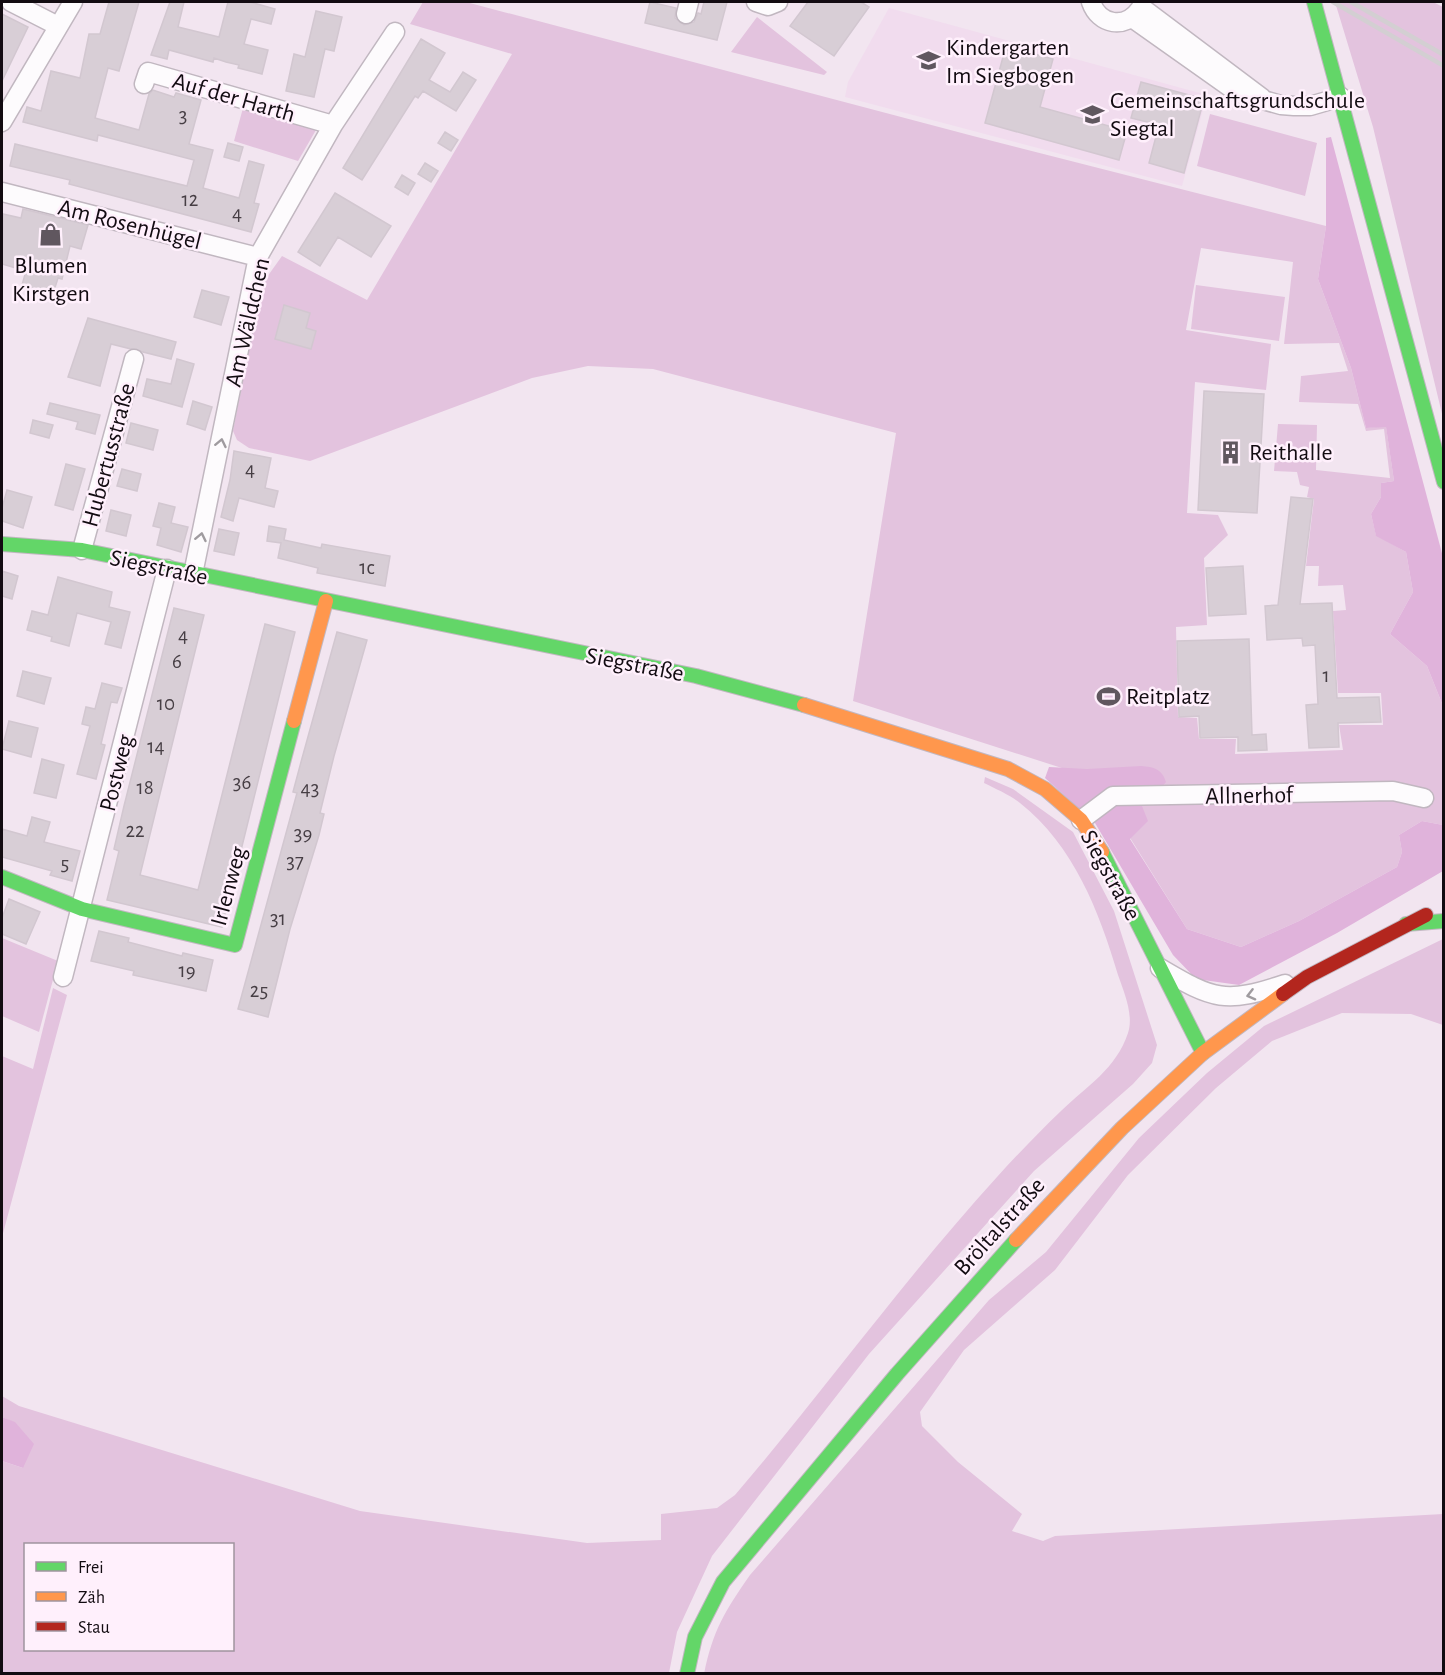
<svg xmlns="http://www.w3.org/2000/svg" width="1445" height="1675" viewBox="0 0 1445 1675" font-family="'Alegreya Sans',sans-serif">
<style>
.built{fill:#f1dcee}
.green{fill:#e3c3de;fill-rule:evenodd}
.forest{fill:#e0b3db}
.building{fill:#d8ced6;stroke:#d2c7d0;stroke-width:1.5}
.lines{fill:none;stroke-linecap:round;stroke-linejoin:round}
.street-casing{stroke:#c1b7c0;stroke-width:21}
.fast-casing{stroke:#c1b7c0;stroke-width:16}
.slow-casing{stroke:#c1b7c0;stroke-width:16}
.jam-casing{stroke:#c1b7c0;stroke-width:16}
.street{stroke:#fdfbfd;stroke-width:18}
.fast{stroke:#63d668;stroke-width:14}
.slow{stroke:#ff974d;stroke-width:14}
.jam{stroke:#b3261e;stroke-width:14}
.rail{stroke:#d3cfd2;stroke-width:4.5}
.oneway{stroke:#9f9b9f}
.labels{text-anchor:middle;stroke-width:5;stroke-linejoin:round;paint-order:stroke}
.number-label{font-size:21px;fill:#463e44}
.poi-label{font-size:24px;fill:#120b11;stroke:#fff0fc;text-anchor:start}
.street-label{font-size:24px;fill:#120b11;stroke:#fff0fc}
</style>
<rect width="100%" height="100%" fill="#f2e5f0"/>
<!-- built -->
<path class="built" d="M889 8 1207 95 1182 186 845 97 848 82Z"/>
<!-- green -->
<path class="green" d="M423 2H466L973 136 1326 226 1318 279 1351 368 1366 428 1386 426 1394 481 1381 483V497L1371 514 1376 535 1406 552 1413 592 1390 634 1427 666 1443 706V825L1422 821 1399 835 1402 852 1397 867 1299 921 1241 947 1187 929 1087 769H1065L853 701 896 433 653 369 588 366 532 378 310 461 249 448 237 440 233 431 262 284 282 256 367 300 512 54 410 24ZM1201 248 1293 262 1284 344 1339 343 1348 371 1301 376 1299 402 1358 404 1366 431 1384 429 1390 478 1316 470 1317 425 1278 424 1274 471 1297 472 1300 485 1309 487 1307 497 1314 499 1306 566H1319L1318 586 1343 585 1346 610 1333 611 1338 693H1381L1383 725H1339L1343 750 1235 754 1236 739H1199L1197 718 1178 717 1176 627 1207 625 1204 558 1228 535 1218 515 1187 513 1195 382 1266 390 1271 344 1186 330Z
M1335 2H1433L1443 7V418L1373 127Z
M757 17 827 72 824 75 731 52Z
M243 108 316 130 298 161 234 141Z
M1210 114 1317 143 1305 196 1197 166Z
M1196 285 1285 297 1279 341 1191 329Z
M985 777 1013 789 1073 832 1114 911 1157 1045 1152 1063 1133 1084 1034 1171 869 1354 712 1556 677 1632 669 1673H2V1461L23 1468 15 1423 2 1417V1396L19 1406 360 1511 587 1543 661 1540V1514L717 1508 735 1495C824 1391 905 1278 997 1177 1017 1155 1039 1132 1061 1111 1087 1086 1116 1069 1128 1033 1134 1015 1124 992 1118 975 1099 911 1074 846 1020 803 1010 795 996 789 984 783ZM26 1544H232V1650H26Z
M2 938 58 961 39 1032 2 1016Z
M1443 939V1025L1411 1014 1342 1013 1272 1041 1216 1088 1128 1175 1055 1270 964 1350 920 1412 922 1426 958 1462 1022 1514 1012 1531 1043 1541 1055 1536 1443 1514V1673L704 1674C713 1630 725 1611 750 1575L989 1300 1046 1252 1139 1138 1207 1073 1264 1026Z
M53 988 67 995 2 1237V1056L33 1069Z"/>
<!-- forest -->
<path class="forest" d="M1331 137 1443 557V706L1427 666 1390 634 1413 592 1406 552 1376 536 1371 514 1381 497V483L1394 481 1386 427 1366 428 1351 368 1318 279 1326 226V138Z
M1141 766C1154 767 1162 769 1166 782L1160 789 1128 793 1142 806 1148 821 1130 839 1187 929 1241 947 1299 921 1397 867 1402 852 1399 835 1422 821 1443 825V871L1337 933 1239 985 1196 979 1173 955 1095 823 1045 778 1049 767 1087 769Z
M2 1417 15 1422 34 1444 23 1468 2 1461Z"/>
<!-- building -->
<path class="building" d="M109 2H139L119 71 108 68 95 118 139 130 149 94 153 90 174 97 176 93 201 100 189 144 213 150 203 188 239 198 249 161 264 165 254 203 259 204 251 232 69 184 70 180 10 166 15 144 187 186 194 160 98 135 97 141 23 122 27 107 41 111 51 71 80 78 89 34H100Z
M170 2H184L178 27 219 37 228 2H250L275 9 271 24 251 19 244 44 268 50 262 74 238 68 239 65 226 62 214 58 213 62 169 50 167 59 151 55Z
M650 2 676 8 675 18 684 25 694 22 698 13 701 14 704 2H727L717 40 645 23Z
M808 2H861L869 7 834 56 790 26Z
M316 11 342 17 334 51 325 49 314 97 286 91 294 54 305 57Z
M2 14 28 27 2 81Z
M421 39 445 53 429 80 450 92 463 72 476 80 456 111 423 91 418 98 415 96 362 180 343 168Z
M1006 46 1053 59 1040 107 1127 131 1119 160 985 123Z
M1141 82 1204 99 1184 173 1149 163 1159 125 1131 118Z
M445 132 458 140 451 151 438 143Z
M228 143 243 147 239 161 224 157Z
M425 163 438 171 431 182 418 174Z
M402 175 415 183 408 195 395 187Z
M335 193 391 226 371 257 338 237 320 266 298 252Z
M23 209 88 225 81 249 70 246 62 279 58 278 53 294 22 285 26 271 2 264 3 214 21 218Z
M202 290 229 297 221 325 194 317Z
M284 305 310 313 306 328 316 331 311 349 275 339Z
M88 318 176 342 171 359 111 344 100 386 68 377Z
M177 359 194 364 182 407 143 396 147 379 171 384Z
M1204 391 1264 394 1257 513 1198 510Z
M193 401 212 407 205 430 187 424Z
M50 403 100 415 95 434 76 429 78 422 47 414Z
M33 420 53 425 49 438 30 433Z
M131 423 158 430 153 450 126 443Z
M234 451 271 458 265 488 278 491 274 507 239 498 233 521 221 517 230 480Z
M66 464 85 469 73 510 55 505Z
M122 469 141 474 137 491 117 486Z
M7 490 32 497 23 528 2 521V508Z
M1291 497 1313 499 1300 604 1332 603 1337 698 1379 697 1381 722 1338 723 1339 747 1309 748 1306 705 1318 704 1315 645 1303 646 1302 638 1267 640 1265 606 1278 605Z
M159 503 175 507 171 523 188 527 181 552 157 545 161 528 153 526Z
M111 510 131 515 126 536 106 531Z
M269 526 286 529 284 540 321 548 322 544 390 556 385 586 317 573 318 568 278 558 281 543 267 541Z
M219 529 239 533 234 555 214 551Z
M1243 566 1246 614 1209 616 1206 568Z
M2 571 18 576 12 599 2 596Z
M58 577 112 592 109 607 130 612 121 648 105 644 111 622 77 613 69 646 51 641 52 637 27 630 32 611 48 615Z
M174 608 204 615 140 875 198 890 265 624 295 632 222 927 107 900 119 851 114 849 124 806Z
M337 632 367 640 334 756 320 813 324 814 319 835 290 929 268 1017 238 1009 297 793 293 792 301 762Z
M1249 639 1252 735 1266 734 1267 750 1238 751V737L1200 738 1199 716 1179 717 1177 641Z
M23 671 51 678 44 704 17 696Z
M102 683 122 688 117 703 111 702 101 744 105 745 96 779 77 774 90 726 82 724 86 707 95 709Z
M9 721 38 728 31 757 2 749Z
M42 759 64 765 56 798 34 793Z
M32 817 50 822 44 842 80 851 72 881 50 875 52 871 2 857V829L27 836Z
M9 899 40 912 26 944 2 934V918Z
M99 931 129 938 128 942 182 956 183 953 213 960 206 991 133 975 134 971 91 961Z"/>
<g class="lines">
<defs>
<path id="street" d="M11 2 58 26
M756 2 768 6 778 2
M1091 2C1099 25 1125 30 1140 9
M1141 7 1262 98
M686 14 689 2
M1132 18 1238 93 1281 105 1294 106H1310L1341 97
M144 84 148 72 333 125
M2 122 73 2
M2 192 258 257
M82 550 134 359
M193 574 258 257 333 125 395 32
M1081 820 1113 796 1393 791 1424 798
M1160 968C1214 1000 1225 1004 1285 984
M63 977 167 569"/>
<path id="fast" d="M1314 2 1444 482
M2 544 82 550 696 676 804 705
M1102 852 1203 1053
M2 877 82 909 235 945 294 721
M1406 924 1444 921
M687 1674 695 1637 723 1582 897 1374 1016 1240"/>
<path id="slow" d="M804 705 1008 769 1045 789 1081 820 1102 852
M294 721 326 601
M1016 1240 1122 1128 1203 1053 1283 994"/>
<path id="jam" d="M1283 994 1307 977 1426 915"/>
</defs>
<!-- street casing -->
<use href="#street" class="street-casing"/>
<!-- fast casing -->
<use href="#fast" class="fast-casing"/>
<!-- slow casing -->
<use href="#slow" class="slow-casing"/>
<!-- jam casing -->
<use href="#jam" class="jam-casing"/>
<!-- street -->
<use href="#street" class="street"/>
<!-- fast -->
<use href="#fast" class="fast"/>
<!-- slow -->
<use href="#slow" class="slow"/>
<!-- jam -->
<use href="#jam" class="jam"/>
<!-- rail -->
<path class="rail" d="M1333 2 1444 66
M1351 2 1444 55"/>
</g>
<!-- one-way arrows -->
<defs><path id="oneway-chevron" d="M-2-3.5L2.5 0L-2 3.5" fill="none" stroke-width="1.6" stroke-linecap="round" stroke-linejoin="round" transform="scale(1.5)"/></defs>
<g class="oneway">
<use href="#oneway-chevron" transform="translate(221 443) rotate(-78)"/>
<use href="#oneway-chevron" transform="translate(201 537) rotate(-78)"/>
<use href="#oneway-chevron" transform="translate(1251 995) rotate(166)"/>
</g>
<!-- icons -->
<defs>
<symbol id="school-bare" viewBox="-9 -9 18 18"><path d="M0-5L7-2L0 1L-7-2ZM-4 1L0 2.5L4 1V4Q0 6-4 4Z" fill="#60575f" stroke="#fff0fc" stroke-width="2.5" paint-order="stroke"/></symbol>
<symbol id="shop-bare" viewBox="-9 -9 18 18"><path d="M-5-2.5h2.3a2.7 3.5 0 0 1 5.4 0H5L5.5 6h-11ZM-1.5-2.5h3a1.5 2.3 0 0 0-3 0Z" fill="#60575f" stroke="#fff0fc" stroke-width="2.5" paint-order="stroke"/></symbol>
<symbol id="building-bare" viewBox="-9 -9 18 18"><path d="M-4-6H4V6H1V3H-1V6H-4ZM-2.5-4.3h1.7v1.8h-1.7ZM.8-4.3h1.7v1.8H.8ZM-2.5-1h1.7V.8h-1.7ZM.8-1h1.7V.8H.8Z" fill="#60575f" stroke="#fff0fc" stroke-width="2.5" paint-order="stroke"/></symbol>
<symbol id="stadium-bare" viewBox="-9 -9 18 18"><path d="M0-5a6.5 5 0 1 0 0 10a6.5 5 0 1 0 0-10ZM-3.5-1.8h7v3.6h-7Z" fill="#60575f" stroke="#fff0fc" stroke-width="2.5" paint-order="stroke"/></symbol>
</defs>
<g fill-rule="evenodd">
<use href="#school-bare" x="912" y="44" width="33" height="33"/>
<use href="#school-bare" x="1076" y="98" width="33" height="33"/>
<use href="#shop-bare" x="34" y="218" width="33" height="33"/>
<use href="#building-bare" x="1214" y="436" width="33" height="33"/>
<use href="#stadium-bare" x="1092" y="680" width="33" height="33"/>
</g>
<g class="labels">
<!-- number labels -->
<g class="number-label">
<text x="183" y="122">3</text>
<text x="190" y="206">12</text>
<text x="237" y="220">4</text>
<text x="250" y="476">4</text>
<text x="367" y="574">1c</text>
<text x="183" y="642">4</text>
<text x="177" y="668">6</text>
<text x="1326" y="682">1</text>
<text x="166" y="710">10</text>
<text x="156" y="753">14</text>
<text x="242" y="789">36</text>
<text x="145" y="794">18</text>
<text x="310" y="795">43</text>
<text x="135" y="837">22</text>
<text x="303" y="840">39</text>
<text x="295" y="868">37</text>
<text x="65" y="870">5</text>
<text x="278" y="925">31</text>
<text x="187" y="977">19</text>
<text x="259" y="997">25</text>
</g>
<!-- poi labels -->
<g class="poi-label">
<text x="946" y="55">Kindergarten<tspan x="946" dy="28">Im Siegbogen</tspan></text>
<text x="1110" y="108">Gemeinschaftsgrundschule<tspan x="1110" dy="28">Siegtal</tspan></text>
<text x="51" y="273" text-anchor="middle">Blumen<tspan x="51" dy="28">Kirstgen</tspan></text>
<text x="1249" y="460">Reithalle</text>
<text x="1126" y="704">Reitplatz</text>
</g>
<!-- street labels -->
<g class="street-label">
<text transform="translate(234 97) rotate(16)" y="8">Auf der Harth</text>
<text transform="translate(130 224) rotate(14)" y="8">Am Rosenhügel</text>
<text transform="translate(247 322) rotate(-77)" y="8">Am Wäldchen</text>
<text transform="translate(108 455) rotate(-75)" y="8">Hubertusstraße</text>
<text transform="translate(159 567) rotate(12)" y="8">Siegstraße</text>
<text transform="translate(635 664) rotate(11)" y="8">Siegstraße</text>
<text transform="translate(116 773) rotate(-76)" y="8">Postweg</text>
<text transform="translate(1249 795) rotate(-1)" y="8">Allnerhof</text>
<text transform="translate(1111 875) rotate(61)" y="8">Siegstraße</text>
<text transform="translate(228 886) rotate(-75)" y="8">Irlenweg</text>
<text transform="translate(999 1226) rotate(-48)" y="8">Bröltalstraße</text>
</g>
</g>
<!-- border -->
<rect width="1445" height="1675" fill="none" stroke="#120b11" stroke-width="6"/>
<!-- legend -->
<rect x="24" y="1543" width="210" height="108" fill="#fff0fc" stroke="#a0949e" stroke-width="1.5"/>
<rect x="36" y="1562" width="30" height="9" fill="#63d668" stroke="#a0949e" stroke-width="1.5"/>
<text x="78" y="1573" font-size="18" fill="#120b11">Frei</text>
<rect x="36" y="1592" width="30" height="9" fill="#ff974d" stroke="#a0949e" stroke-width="1.5"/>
<text x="78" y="1603" font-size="18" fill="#120b11">Zäh</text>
<rect x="36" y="1622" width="30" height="9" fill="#b3261e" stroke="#a0949e" stroke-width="1.5"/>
<text x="78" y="1633" font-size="18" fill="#120b11">Stau</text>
</svg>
